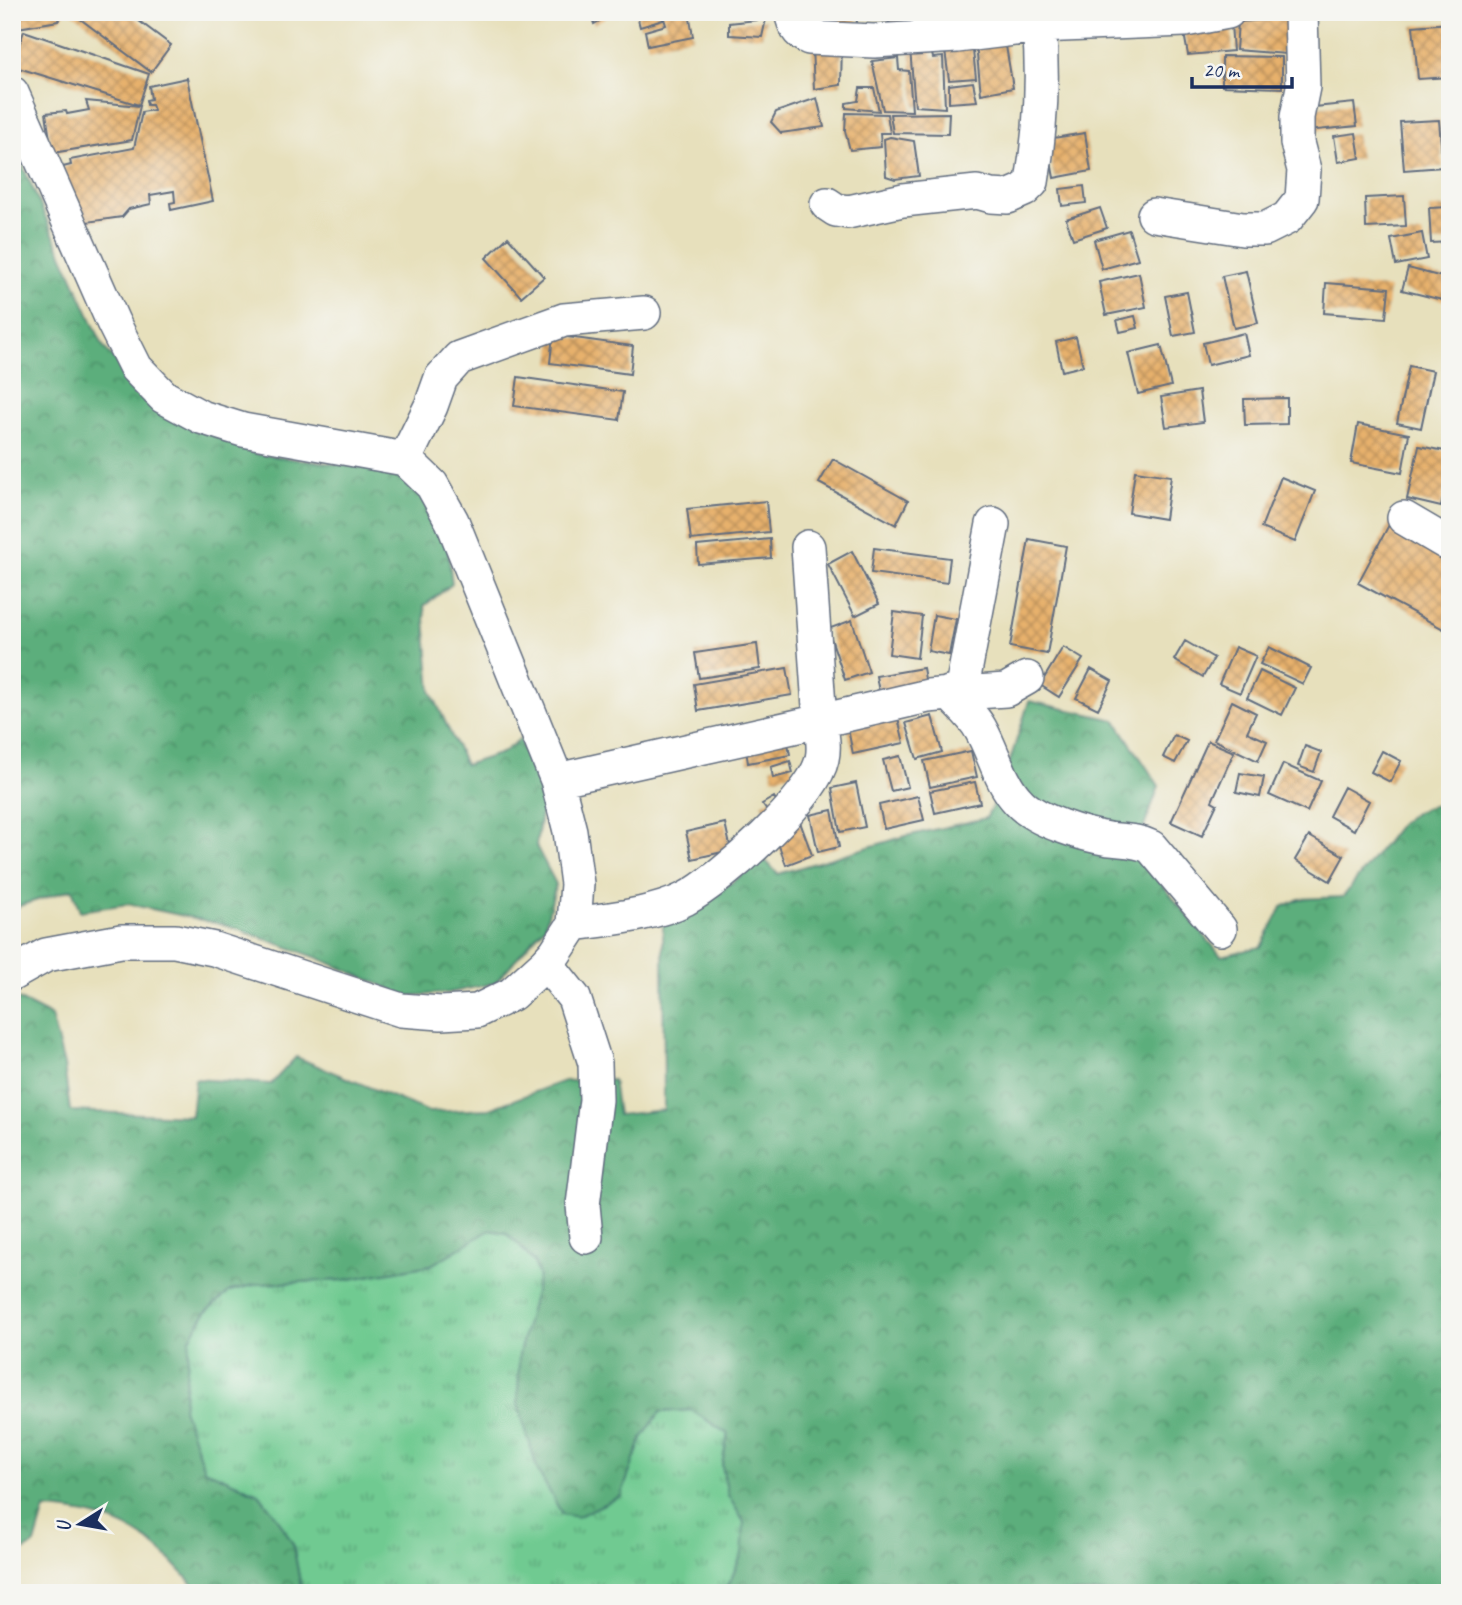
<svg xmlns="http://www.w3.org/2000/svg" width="1462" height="1605" viewBox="0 0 1462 1605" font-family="Caveat,sans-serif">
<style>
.grass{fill:url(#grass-tufts);stroke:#467c78;stroke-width:2}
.forest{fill:url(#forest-crowns);stroke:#3c6e6c;stroke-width:2}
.building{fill:url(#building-cross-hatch)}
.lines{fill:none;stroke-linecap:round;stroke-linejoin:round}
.minor-casing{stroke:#626d7f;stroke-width:36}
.minor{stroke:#fff;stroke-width:33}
</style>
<defs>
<pattern id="grass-tufts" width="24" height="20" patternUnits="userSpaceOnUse" patternTransform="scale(1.75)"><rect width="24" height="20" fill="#70ca91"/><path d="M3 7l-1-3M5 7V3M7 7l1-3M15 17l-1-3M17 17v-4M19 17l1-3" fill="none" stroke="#5ba47a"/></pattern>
<pattern id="forest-crowns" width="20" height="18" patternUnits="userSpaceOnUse" patternTransform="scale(1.75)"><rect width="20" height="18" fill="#5cae7b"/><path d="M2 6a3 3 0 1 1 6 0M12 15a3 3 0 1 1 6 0" fill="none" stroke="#4b8e68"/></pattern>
<pattern id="building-cross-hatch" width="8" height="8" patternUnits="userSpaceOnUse" patternTransform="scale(1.75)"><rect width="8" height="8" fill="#e7b16c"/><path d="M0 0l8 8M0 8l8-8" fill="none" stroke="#ba905c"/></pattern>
</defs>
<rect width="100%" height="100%" fill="#f6f6f2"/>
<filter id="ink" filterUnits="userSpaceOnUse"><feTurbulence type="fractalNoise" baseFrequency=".0143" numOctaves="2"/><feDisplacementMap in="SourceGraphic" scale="14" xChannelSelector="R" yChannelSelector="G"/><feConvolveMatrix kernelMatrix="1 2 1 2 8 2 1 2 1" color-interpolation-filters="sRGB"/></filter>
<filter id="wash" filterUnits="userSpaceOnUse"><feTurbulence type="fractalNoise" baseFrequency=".00686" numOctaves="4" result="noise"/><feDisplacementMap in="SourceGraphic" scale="28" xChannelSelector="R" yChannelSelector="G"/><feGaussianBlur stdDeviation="1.57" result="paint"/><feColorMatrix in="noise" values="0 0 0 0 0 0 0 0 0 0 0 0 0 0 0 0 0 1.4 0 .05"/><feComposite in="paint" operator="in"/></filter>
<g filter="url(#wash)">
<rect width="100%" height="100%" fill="#e7e0bc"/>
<!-- grass -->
<path class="grass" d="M490 1230 506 1233 517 1243 534 1262 539 1277 519 1354 621 1496 642 1438 660 1412 691 1410 728 1434 722 1465 728 1495 744 1522 743 1554 725 1593H302L293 1544 259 1493 204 1470 183 1409 190 1338 206 1312 230 1291 258 1284 344 1280 431 1265Z"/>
<!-- forest -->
<path class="forest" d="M12 142 104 348 169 416 255 454 374 469 413 479 445 523 452 584 424 606 431 691 465 765 502 753 520 739 543 801 536 846 556 884 545 926 495 983 448 993 407 996 318 958 226 925 128 904 80 911 72 889 19 906 12 911Z
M1029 701 1115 720 1159 786 1135 852 1221 956 1261 947 1282 907 1299 899 1343 897 1400 824C1413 812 1432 801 1450 807V1593H725L742 1554 744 1522 728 1495 722 1465 728 1434 691 1410 660 1412 642 1438 621 1496 577 1517 562 1514 538 1471 518 1404 519 1354 539 1276 534 1262 517 1243 506 1233 490 1230 431 1265 344 1280 258 1284 230 1291 206 1312 190 1338 183 1409 204 1469 259 1494 277 1517 293 1544 302 1593H197C193 1583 184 1575 177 1567 140 1526 100 1512 45 1509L35 1544 12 1558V996L51 1016 64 1065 70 1111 191 1116 195 1079 271 1084 296 1057 429 1112 489 1109 564 1081 613 1080 618 1115 664 1110 663 925 680 920 764 859 778 874 906 836 986 818 999 795Z"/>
<g id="blocks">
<!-- building -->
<path class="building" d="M12 12H66L58 21 12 29Z
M71 12H127L171 45 151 72Z
M590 12H615L594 24Z
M636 12H661L663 20 640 27Z
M662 12H689L693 37 648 46 645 31 666 25Z
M798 12H855L858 27 802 32Z
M889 12H935L936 32H895L887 18Z
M1288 18 1286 54 1236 50 1238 22Z
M766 19 762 37 729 35V23Z
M1450 23V77L1418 79 1413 26Z
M1231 24 1233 51 1188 55 1183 28Z
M24 31 149 74 139 105 12 66Z
M1005 40 1013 88 981 94 976 45Z
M972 42 976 78 949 80 945 51Z
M842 44 841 85 814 89 812 47Z
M930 46 933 58 943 57 945 108 915 106 910 49Z
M1222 56 1282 57V88L1222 86Z
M898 58 899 70 909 71 912 111 883 110 872 61Z
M187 78 213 201 171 210 170 203 175 202 174 191 150 195 151 204 129 209 122 217 80 223 63 167 71 165 70 160 134 148 142 112 154 110 152 105H147L146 100 151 99 149 86Z
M973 82 977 101 949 103V85Z
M860 88H874L879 111 846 108V103L858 101Z
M817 98 824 127 781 133 771 122 776 112Z
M86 101 140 106 132 140 52 153 46 113 66 111 67 114 89 110Z
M1354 103 1357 126 1307 131 1305 108Z
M846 113 887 114 890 133H880L881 147 850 150 845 131Z
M949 113 948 134 893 133 890 114Z
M1439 120 1443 167 1404 170 1400 122Z
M1085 133 1091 171 1054 178 1047 139Z
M1356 133 1360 158 1338 162 1334 136Z
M890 137 914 141 919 176 895 179 886 176 884 139Z
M1084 186 1086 203 1062 206 1060 189Z
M1404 196 1406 226 1366 228 1365 198Z
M1450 207V242L1431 243 1429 208Z
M1100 208 1107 228 1073 239 1066 219Z
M1129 230 1138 259 1102 269 1094 240Z
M1422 233 1427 259 1396 265 1391 239Z
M508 237 544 277 521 297 486 258Z
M1408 268 1450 279V302L1402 290Z
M1246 271 1258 323 1234 328 1222 276Z
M1139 273 1146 307 1106 315 1099 282Z
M1326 283 1389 288 1386 318 1324 313Z
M1187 292 1195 332 1173 336 1165 296Z
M1135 316 1138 328 1120 332 1117 320Z
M1244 333 1249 355 1208 365 1203 343Z
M553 335 633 346 630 374 550 363Z
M1076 337 1083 366 1062 371 1056 342Z
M1161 345 1171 386 1138 394 1128 353Z
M1409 366 1433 371 1421 428 1397 423Z
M518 377 623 392 619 420 514 406Z
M1199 391 1203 422 1166 427 1161 397Z
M1287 398V424L1245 425 1244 399Z
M1358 424 1409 434 1402 473 1351 463Z
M1419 446 1450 452V466L1441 507 1407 499Z
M833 459 908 501 896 525 819 483Z
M1135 471 1171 476 1165 519 1129 513Z
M1281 477 1315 491 1295 542 1261 528Z
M766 501 769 532 691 540 687 509Z
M1391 521 1450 553V620L1445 630 1358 583Z
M770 539 771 558 698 564 697 546Z
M1029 539 1066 546 1047 654 1010 647Z
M874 548 950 558 947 583 871 573Z
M852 551 879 604 855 616 828 564Z
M894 612 922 616 917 658 889 654Z
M934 615 956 619 949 655 928 651Z
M852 620 869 672 845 680 828 629Z
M1185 641 1214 658 1203 677 1174 660Z
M757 644 760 669 699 678 695 653Z
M1063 647 1083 659 1059 697 1040 685Z
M1235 647 1256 656 1240 693 1219 684Z
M1269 647 1311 668 1303 684 1260 664Z
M787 668 792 695 698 711 694 684Z
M923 668 927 690 880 697 876 676Z
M1091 669 1112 681 1098 709 1076 698Z
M1260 671 1295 688 1282 715 1247 698Z
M1232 701 1256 713 1247 732 1267 741 1258 761 1214 740Z
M932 716 942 752 917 759 906 723Z
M898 718 904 743 853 754 848 729Z
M1174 735 1187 741 1175 763 1163 757Z
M787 737 790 755 748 763 745 744Z
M1208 741 1234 752 1212 801 1217 804 1202 836 1171 822Z
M1305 746 1321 752 1314 772 1298 766Z
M971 751 977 777 930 787 924 761Z
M1382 751 1401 761 1390 782 1371 772Z
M900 756 908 787 891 791 883 760Z
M790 761 793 773 773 778 771 767Z
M1283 764 1321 781 1307 812 1269 795Z
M1240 773 1264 777 1260 797 1236 792Z
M975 782 980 803 935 813 930 791Z
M856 783 865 827 840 832 832 788Z
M1344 787 1369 801 1354 830 1329 816Z
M918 796 924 820 884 829 879 805Z
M774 797 778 804 767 811 762 804Z
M832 810 839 847 818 852 810 815Z
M800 822 812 855 786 865 774 832Z
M725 823 731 850 692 859 686 832Z
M1309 836 1344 856 1330 881 1295 860Z"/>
</g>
</g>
<g filter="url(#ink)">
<use href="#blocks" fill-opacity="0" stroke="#626d7f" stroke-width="2"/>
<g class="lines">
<defs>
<path id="minor" d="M791 12C794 25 797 33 809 38L874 41 957 36 1039 26 1185 20 1228 12
M12 93 113 322 136 368 164 397 201 417 243 430 405 459 432 485 452 521 557 780 570 831 577 884 574 924 555 953 546 963 512 994 477 1011 441 1013 401 1010 214 949 175 941H121L46 955 12 974
M827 204 836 210 848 212 903 200 977 192 991 196 1008 197 1024 190 1032 182C1041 129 1044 79 1039 26
M1154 215 1243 229H1265L1287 218 1302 199 1304 170 1297 143V117L1303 87 1301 12
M405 459 431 406 441 378 459 358 564 320 644 313
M1404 518 1450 545
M949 693C959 704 974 716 981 730 994 753 1000 783 1019 802 1036 821 1084 835 1109 839 1124 841 1137 840 1151 847L1220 929
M961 693 1006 690 1027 678
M557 780 820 721 808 547
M574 924C608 919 654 915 685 899 721 880 814 798 822 759 825 746 822 734 820 721L928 696 961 693 993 524
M546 963 574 998 595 1063 596 1100 583 1205 586 1237"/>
</defs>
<!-- minor casing -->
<use href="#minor" class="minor-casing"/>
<!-- minor -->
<use href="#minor" class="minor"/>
</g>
</g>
<!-- margin -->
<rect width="1462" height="1605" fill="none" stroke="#f6f6f2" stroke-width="42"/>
<!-- north arrow -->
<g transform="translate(80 1524) rotate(259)" stroke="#f6f6f2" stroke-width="5" paint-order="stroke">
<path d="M0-5L12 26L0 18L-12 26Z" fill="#1b2f5e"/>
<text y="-10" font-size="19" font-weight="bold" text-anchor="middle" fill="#1b2f5e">U</text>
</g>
<!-- scale -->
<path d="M1192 77v10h100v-10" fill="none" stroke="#1b2f5e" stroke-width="3.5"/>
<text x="1203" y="77" font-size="21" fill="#1b2f5e" stroke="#f6f6f2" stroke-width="5" paint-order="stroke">20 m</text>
</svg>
